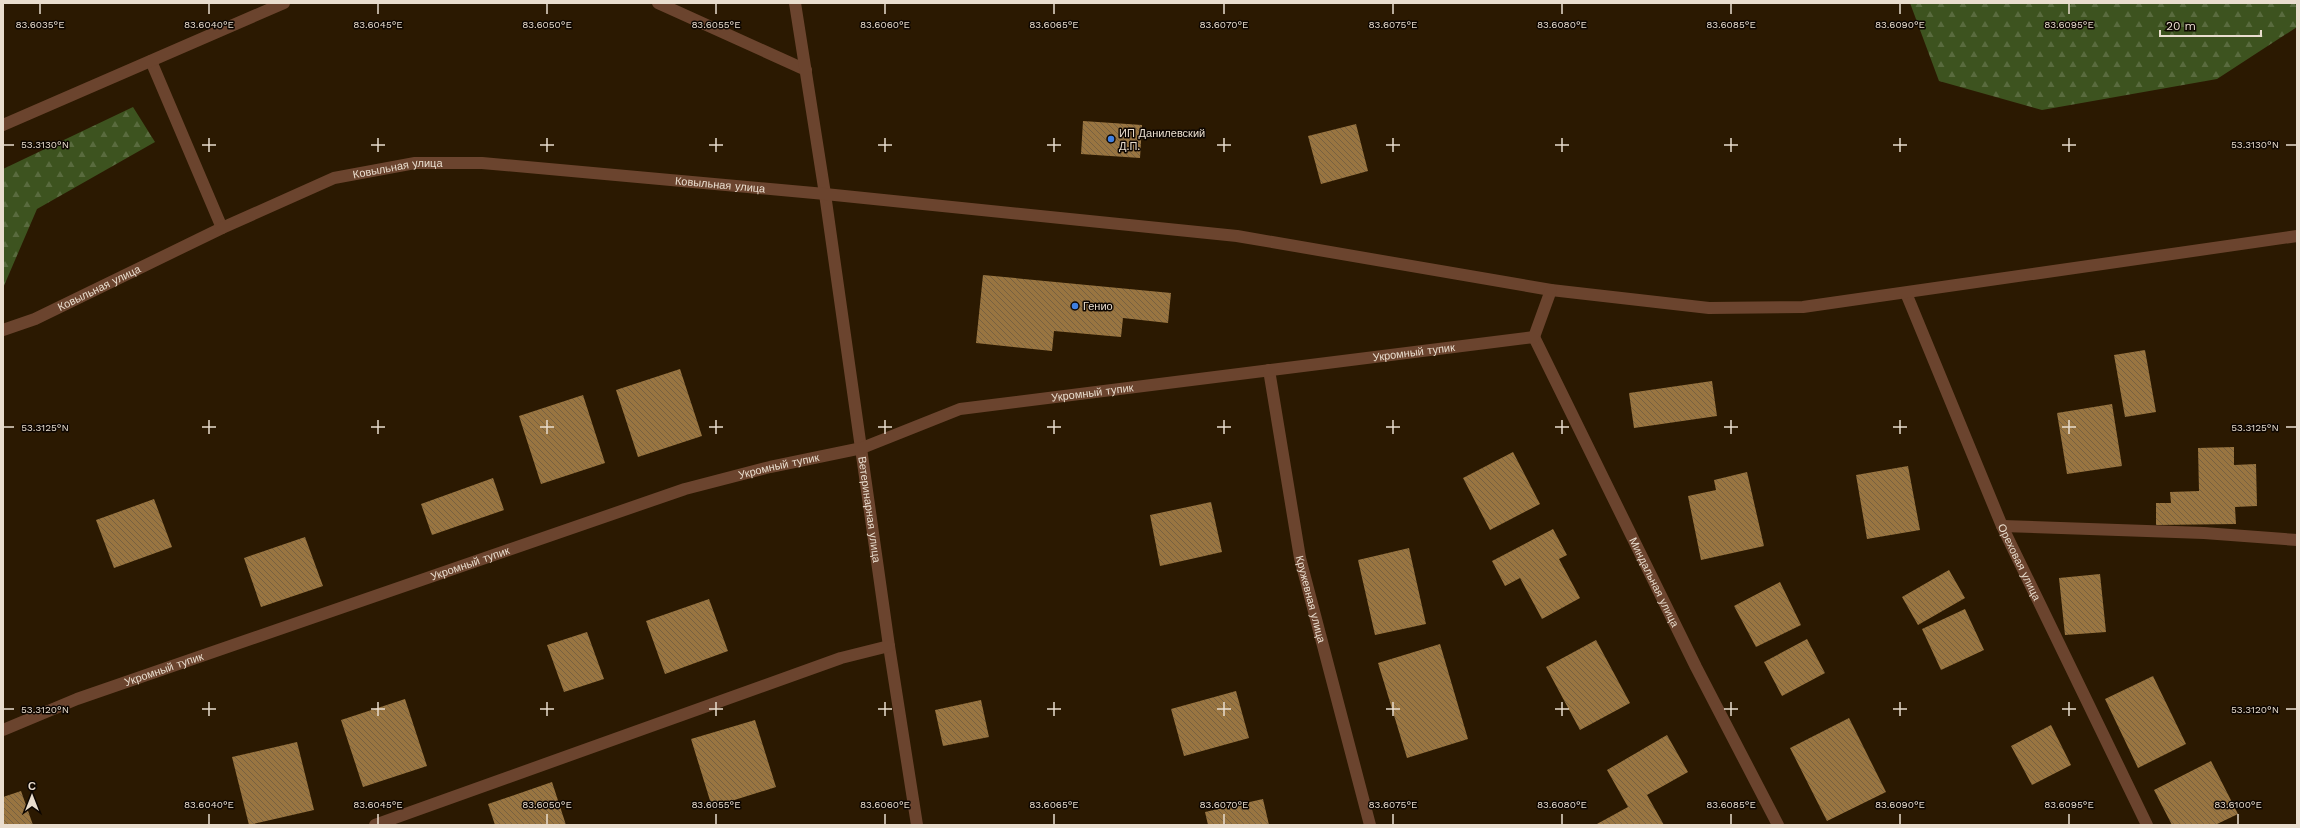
<svg xmlns="http://www.w3.org/2000/svg" width="2300" height="828" viewBox="0 0 2300 828" font-family="'Work Sans',sans-serif">
<style>
.forest{fill:url(#forest-firs)}
.building{fill:url(#building-back-hatch)}
.lines{fill:none;stroke-linecap:round;stroke-linejoin:round}
.minor{stroke:#6b442e;stroke-width:12}
.ticks{fill:none;stroke:#e9ddce;stroke-width:1.5}
.shop-dot{fill:#3f7fe0;stroke:#0d0601;stroke-width:1.5}
.labels{text-anchor:middle;stroke-width:3;stroke-linejoin:round;paint-order:stroke}
.poi-label{font-size:11px;fill:#e9ddce;stroke:#0d0601;text-anchor:start}
.street-label{font-size:11px;fill:#e9ddce;stroke:#0d0601}
.ticks-label{font-size:10px;text-anchor:middle;fill:#e9ddce;stroke:#0d0601;stroke-width:3;stroke-linejoin:round;paint-order:stroke}
</style>
<defs>
<pattern id="forest-firs" width="22" height="20" patternUnits="userSpaceOnUse"><rect width="22" height="20" fill="#3d531f"/><path d="M5 1l3.5 6h-7zM16 11l3.5 6h-7z" fill="#596b3e"/></pattern>
<pattern id="building-back-hatch" width="6" height="6" patternUnits="userSpaceOnUse"><rect width="6" height="6" fill="#997541"/><path d="M-1 5l2 2M0 0l6 6M5-1l2 2" fill="none" stroke="#786140"/></pattern>
</defs>
<rect width="100%" height="100%" fill="#2b1901"/>
<!-- forest -->
<path class="forest" d="M1910 3H2297V27L2217 79 2042 110 1939 81Z
M133 107 155 142 37 209 3 288V169Z"/>
<!-- building -->
<path class="building" d="M1083 121 1142 125 1140 158 1081 154Z
M1356 124 1368 171 1321 184 1308 136Z
M983 275 1171 293 1168 323 1123 318 1121 337 1054 331 1052 351 976 343Z
M2145 350 2156 412 2125 417 2114 355Z
M680 369 702 436 638 457 616 390Z
M1712 381 1717 416 1634 428 1629 393Z
M583 395 605 463 541 484 519 416Z
M2112 404 2122 466 2067 474 2057 413Z
M2234 447V465L2256 464 2257 506 2235 507 2236 524 2156 525V503H2171L2170 492 2199 491 2198 448Z
M1513 452 1540 504 1490 530 1463 478Z
M1908 466 1920 530 1867 539 1856 475Z
M1747 472 1764 546 1701 560 1688 496 1716 490 1714 480Z
M493 478 504 510 432 535 421 504Z
M154 499 172 547 114 568 96 520Z
M1211 502 1222 552 1160 566 1150 515Z
M1553 529 1567 555 1559 559 1580 598 1542 619 1520 578 1505 586 1492 561Z
M305 537 323 586 261 607 244 558Z
M1409 548 1426 624 1375 635 1358 560Z
M1949 570 1965 598 1918 625 1902 597Z
M2100 574 2106 632 2065 635 2059 578Z
M1780 582 1801 625 1756 647 1734 606Z
M709 599 728 651 665 674 646 621Z
M1965 609 1984 650 1941 670 1922 629Z
M587 632 604 679 564 692 547 645Z
M1807 639 1825 673 1782 696 1764 662Z
M1596 640 1630 703 1580 730 1546 667Z
M1440 644 1468 739 1407 758 1378 663Z
M2153 676 2186 744 2138 768 2105 699Z
M1236 691 1249 738 1184 756 1171 709Z
M405 699 427 766 363 787 341 720Z
M981 700 989 737 943 746 935 710Z
M1849 718 1886 792 1827 821 1790 748Z
M755 720 776 787 712 807 691 739Z
M2051 725 2071 765 2032 785 2011 746Z
M1667 735 1688 772 1647 795 1664 825H1595L1628 807 1607 770Z
M297 742 314 810 249 825 232 757Z
M2211 761 2238 814 2215 825H2172L2154 790Z
M552 782 566 825H495L488 804Z
M21 791 33 825H3V797Z
M1263 799 1269 825H1208L1205 812Z"/>
<g class="lines">
<!-- minor -->
<g class="minor">
<path d="M658 3 806 70"/>
<path id="s1" d="M795 3 825 194 889 646 917 825"/>
<path d="M151 61 222 228"/>
<path d="M3 125 284 3"/>
<path id="s2" d="M1906 293 2002 526 2147 825"/>
<path id="s3" d="M3 330 35 319 222 228 334 178 415 163H482L825 194 1237 236 1551 290 1709 308 1803 307 2297 236"/>
<path id="s4" d="M1534 337 1696 667 1778 825"/>
<path id="s5" d="M1269 370 1300 558 1370 825"/>
<path d="M2002 526 2204 533 2297 540"/>
<path id="s6" d="M3 730 77 699 685 489 770 467 862 448 960 409 1534 337 1551 290"/>
<path d="M375 825 841 658 889 646"/>
</g>
</g>
<!-- ticks -->
<path class="ticks" d="M40 4V14M209 4V14M378 4V14M547 4V14M716 4V14M885 4V14M1054 4V14M1224 4V14M1393 4V14M1562 4V14M1731 4V14M1900 4V14M2069 4V14M209 138V152M378 138V152M547 138V152M716 138V152M885 138V152M1054 138V152M1224 138V152M1393 138V152M1562 138V152M1731 138V152M1900 138V152M2069 138V152M4 145H14M202 145H216M371 145H385M540 145H554M709 145H723M878 145H892M1047 145H1061M1217 145H1231M1386 145H1400M1555 145H1569M1724 145H1738M1893 145H1907M2062 145H2076M2286 145H2296M209 420V434M378 420V434M547 420V434M716 420V434M885 420V434M1054 420V434M1224 420V434M1393 420V434M1562 420V434M1731 420V434M1900 420V434M2069 420V434M4 427H14M202 427H216M371 427H385M540 427H554M709 427H723M878 427H892M1047 427H1061M1217 427H1231M1386 427H1400M1555 427H1569M1724 427H1738M1893 427H1907M2062 427H2076M2286 427H2296M209 702V716M378 702V716M547 702V716M716 702V716M885 702V716M1054 702V716M1224 702V716M1393 702V716M1562 702V716M1731 702V716M1900 702V716M2069 702V716M4 709H14M202 709H216M371 709H385M540 709H554M709 709H723M878 709H892M1047 709H1061M1217 709H1231M1386 709H1400M1555 709H1569M1724 709H1738M1893 709H1907M2062 709H2076M2286 709H2296M209 814V824M378 814V824M547 814V824M716 814V824M885 814V824M1054 814V824M1224 814V824M1393 814V824M1562 814V824M1731 814V824M1900 814V824M2069 814V824M2238 814V824"/>
<!-- markers -->
<g class="shop-dot">
<circle cx="1111" cy="139" r="4"/>
<circle cx="1075" cy="306" r="4"/>
</g>
<g class="labels">
<!-- poi labels -->
<g class="poi-label">
<text x="1119" y="137">ИП Данилевский<tspan x="1119" dy="13">Д.П.</tspan></text>
<text x="1083" y="310">Генио</text>
</g>
<!-- street labels -->
<g class="street-label">
<text dy="4" stroke="none"><textPath href="#s3" startOffset="429">Ковыльная улица</textPath></text>
<text dy="4" stroke="none"><textPath href="#s3" startOffset="753">Ковыльная улица</textPath></text>
<text dy="4" stroke="none"><textPath href="#s3" startOffset="105">Ковыльная улица</textPath></text>
<text dy="4" stroke="none"><textPath href="#s6" startOffset="1468">Укромный тупик</textPath></text>
<text dy="4" stroke="none"><textPath href="#s6" startOffset="1144">Укромный тупик</textPath></text>
<text dy="4" stroke="none"><textPath href="#s6" startOffset="820">Укромный тупик</textPath></text>
<text dy="4" stroke="none"><textPath href="#s1" startOffset="512">Ветеринарная улица</textPath></text>
<text dy="4" stroke="none"><textPath href="#s2" startOffset="292">Ореховая улица</textPath></text>
<text dy="4" stroke="none"><textPath href="#s6" startOffset="496">Укромный тупик</textPath></text>
<text dy="4" stroke="none"><textPath href="#s4" startOffset="273">Миндальная улица</textPath></text>
<text dy="4" stroke="none"><textPath href="#s5" startOffset="233">Кружевная улица</textPath></text>
<text dy="4" stroke="none"><textPath href="#s6" startOffset="172">Укромный тупик</textPath></text>
</g>
</g>
<g class="ticks-label">
<text x="40" y="28">83.6035°E</text>
<text x="209" y="28">83.6040°E</text>
<text x="378" y="28">83.6045°E</text>
<text x="547" y="28">83.6050°E</text>
<text x="716" y="28">83.6055°E</text>
<text x="885" y="28">83.6060°E</text>
<text x="1054" y="28">83.6065°E</text>
<text x="1224" y="28">83.6070°E</text>
<text x="1393" y="28">83.6075°E</text>
<text x="1562" y="28">83.6080°E</text>
<text x="1731" y="28">83.6085°E</text>
<text x="1900" y="28">83.6090°E</text>
<text x="2069" y="28">83.6095°E</text>
<text x="45" y="148">53.3130°N</text>
<text x="2255" y="148">53.3130°N</text>
<text x="45" y="431">53.3125°N</text>
<text x="2255" y="431">53.3125°N</text>
<text x="45" y="713">53.3120°N</text>
<text x="2255" y="713">53.3120°N</text>
<text x="209" y="808">83.6040°E</text>
<text x="378" y="808">83.6045°E</text>
<text x="547" y="808">83.6050°E</text>
<text x="716" y="808">83.6055°E</text>
<text x="885" y="808">83.6060°E</text>
<text x="1054" y="808">83.6065°E</text>
<text x="1224" y="808">83.6070°E</text>
<text x="1393" y="808">83.6075°E</text>
<text x="1562" y="808">83.6080°E</text>
<text x="1731" y="808">83.6085°E</text>
<text x="1900" y="808">83.6090°E</text>
<text x="2069" y="808">83.6095°E</text>
<text x="2238" y="808">83.6100°E</text>
</g>
<!-- border -->
<rect width="2300" height="828" fill="none" stroke="#e9ddce" stroke-width="8"/>
<!-- north arrow -->
<g transform="translate(32 796)" stroke="#0d0601" stroke-width="3" paint-order="stroke">
<path d="M0-3L7 15L0 10L-7 15Z" fill="#e9ddce"/>
<text y="-6" font-size="11" font-weight="bold" text-anchor="middle" fill="#e9ddce">С</text>
</g>
<!-- scale -->
<path d="M2160 30v6h101v-6" fill="none" stroke="#e9ddce" stroke-width="2"/>
<text x="2166" y="30" font-size="12" fill="#e9ddce" stroke="#0d0601" stroke-width="3" paint-order="stroke">20 m</text>
</svg>
